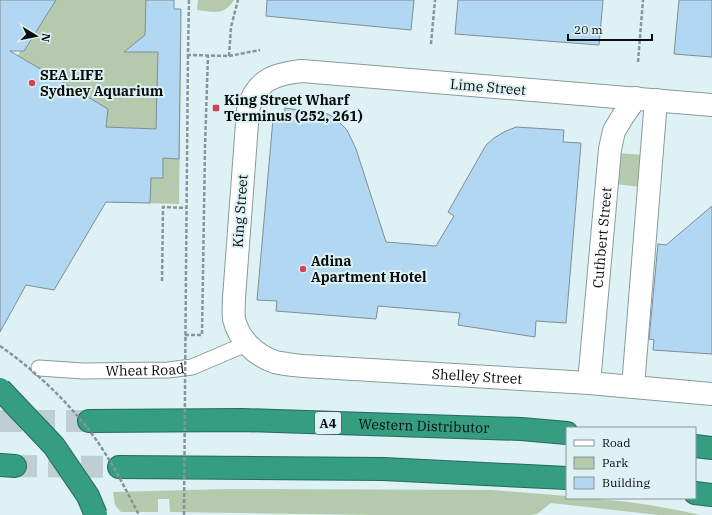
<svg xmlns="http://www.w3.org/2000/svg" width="712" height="515" viewBox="0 0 712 515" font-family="'IBM Plex Serif',serif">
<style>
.green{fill:#b5caac}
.building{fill:#b1d7f2;stroke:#808d97}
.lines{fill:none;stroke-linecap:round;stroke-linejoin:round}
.motorway-tunnel{stroke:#becfd2;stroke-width:22;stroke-dasharray:22 11;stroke-linecap:butt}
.service-casing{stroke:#8a9b9d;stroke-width:17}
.minor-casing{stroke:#8a9b9d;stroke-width:24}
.motorway-casing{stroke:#256b58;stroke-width:24}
.path{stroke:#879597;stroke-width:2.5;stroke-dasharray:4 2;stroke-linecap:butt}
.service{stroke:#fff;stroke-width:15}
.minor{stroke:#fff;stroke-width:22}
.motorway{stroke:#359d80;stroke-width:22}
.motorway-bridge-casing{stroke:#256b58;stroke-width:24;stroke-linecap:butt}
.path-bridge{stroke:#879597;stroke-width:2.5;stroke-dasharray:4 2;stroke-linecap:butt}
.motorway-bridge{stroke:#359d80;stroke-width:22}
.poi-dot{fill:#d34355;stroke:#def1f4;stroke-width:1.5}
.labels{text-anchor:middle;stroke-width:4;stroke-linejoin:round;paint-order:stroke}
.shield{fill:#def1f4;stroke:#485153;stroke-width:1}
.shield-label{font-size:13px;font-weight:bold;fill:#070d0e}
.poi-label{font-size:14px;font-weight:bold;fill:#070d0e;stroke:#def1f4;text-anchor:start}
.street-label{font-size:14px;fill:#070d0e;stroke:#def1f4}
</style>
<rect width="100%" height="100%" fill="#def1f4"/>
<!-- green -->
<path class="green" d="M50 0H174V9H181V31H173V51H181L179 204 98 202 0 86Z
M198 0H234C224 16 214 12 197 10Z
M617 153 644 155 641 187 615 184Z
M227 489 492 490 567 496V498C612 498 656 505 700 515H659L551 503 537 514 530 515H376L170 512 169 499H158V512H121L115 505 113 492Z"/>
<!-- building -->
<path class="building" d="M0 0H56L24 51H10L108 109 106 127 156 129 158 52H124L145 35 146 0H174V9H181L179 159 163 158V178H151L150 203 106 202 54 290 26 285 0 332Z
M267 0H414L411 30 266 16Z
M458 0H603L599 45 455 34Z
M679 0H712V57L674 54Z
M285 108 328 114 335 118 347 130 356 149 386 242 436 246 454 216 448 212 486 145 494 138 504 132 516 127 564 130 563 142 581 143 566 323 536 321 535 337 458 325 460 313 378 306 376 319 276 311 277 301 257 300 273 119 284 120Z
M712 206V354L653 350 654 340 649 339 658 244 666 245Z"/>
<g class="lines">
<!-- motorway-tunnel -->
<path class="motorway-tunnel" d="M0 421H89
M15 466 119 467"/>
<defs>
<g id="service">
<path id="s1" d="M39 368 83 371 168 370 192 367 246 344"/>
</g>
<g id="minor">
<path id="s2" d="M712 105 302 71C273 74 255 81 248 110L234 298C234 305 233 313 234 319 239 340 255 355 275 362 283 364 294 365 303 366L589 383 712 394"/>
<path id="s3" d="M589 383 610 149 614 131 623 116 636 98"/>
<path d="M633 387 656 100"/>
</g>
<g id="motorway">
<path id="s4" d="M89 421 243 420 521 429 567 433"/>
<path d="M695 446 712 448"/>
<path d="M0 465 15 466"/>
<path d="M119 467 383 469 567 478"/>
<path d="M695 493 712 495"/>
</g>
</defs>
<!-- service casing -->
<use href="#service" class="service-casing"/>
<!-- minor casing -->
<use href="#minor" class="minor-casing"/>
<!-- motorway casing -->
<use href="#motorway" class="motorway-casing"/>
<!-- path -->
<path class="path" d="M189 0 188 55 229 56 260 50
M431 44 435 0
M229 56 231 27 238 0
M638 62 643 0
M186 269 188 55
M162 281 163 207 186 208
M185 335H202L205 147 208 55"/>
<!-- service -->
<use href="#service" class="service"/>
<!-- minor -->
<use href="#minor" class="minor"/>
<!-- motorway -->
<use href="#motorway" class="motorway"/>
<defs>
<path id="motorway-bridge" d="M0 389 54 446 88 496 96 515"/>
</defs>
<!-- motorway-bridge casing -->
<use href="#motorway-bridge" class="motorway-bridge-casing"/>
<!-- path-bridge -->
<path class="path-bridge" d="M0 346C32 368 65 399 89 430 109 456 124 486 139 515
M184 515 186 269"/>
<!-- motorway-bridge -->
<use href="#motorway-bridge" class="motorway-bridge"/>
</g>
<!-- markers -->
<g class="poi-dot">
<circle cx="32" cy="83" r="4"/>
<rect x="212" y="104" width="8" height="8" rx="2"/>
<circle cx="303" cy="269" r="4"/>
</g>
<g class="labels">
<!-- shield labels -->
<rect class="shield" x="315" y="412" width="26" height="22" rx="3"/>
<g class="shield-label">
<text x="328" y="428">A4</text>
</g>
<!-- poi labels -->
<g class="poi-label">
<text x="40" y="80">SEA LIFE<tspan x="40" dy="16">Sydney Aquarium</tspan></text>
<text x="224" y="105">King Street Wharf<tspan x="224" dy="16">Terminus (252, 261)</tspan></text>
<text x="311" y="266">Adina<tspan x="311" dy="16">Apartment Hotel</tspan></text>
</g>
<!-- street labels -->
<g class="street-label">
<text transform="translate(488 87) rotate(5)" y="5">Lime Street</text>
<text transform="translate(240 211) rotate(-86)" y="5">King Street</text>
<text dy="5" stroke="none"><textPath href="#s3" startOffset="146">Cuthbert Street</textPath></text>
<text dy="5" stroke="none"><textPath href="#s1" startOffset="106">Wheat Road</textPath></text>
<text dy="5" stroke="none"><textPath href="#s2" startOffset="958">Shelley Street</textPath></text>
<text dy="5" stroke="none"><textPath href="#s4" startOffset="335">Western Distributor</textPath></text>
</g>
</g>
<!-- legend -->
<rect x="566" y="427" width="130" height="72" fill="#def1f4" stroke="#889698"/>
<rect x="574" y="440" width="20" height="6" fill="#ffffff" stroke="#889698"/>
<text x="602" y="447" font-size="12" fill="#070d0e">Road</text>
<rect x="574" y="457" width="20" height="12" fill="#b5caac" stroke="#889698"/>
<text x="602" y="467" font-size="12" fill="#070d0e">Park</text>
<rect x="574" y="477" width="20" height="12" fill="#b1d7f2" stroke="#889698"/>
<text x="602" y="487" font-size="12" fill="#070d0e">Building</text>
<!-- north arrow -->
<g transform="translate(36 36) rotate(100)" stroke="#def1f4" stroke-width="3" paint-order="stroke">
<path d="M0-3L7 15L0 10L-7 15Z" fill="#070d0e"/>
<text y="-6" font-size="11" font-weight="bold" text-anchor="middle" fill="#070d0e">N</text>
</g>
<!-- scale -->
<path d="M568 34v6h84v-6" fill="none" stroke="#070d0e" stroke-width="2"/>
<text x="574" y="34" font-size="12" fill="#070d0e" stroke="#def1f4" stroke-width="3" paint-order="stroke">20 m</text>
</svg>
